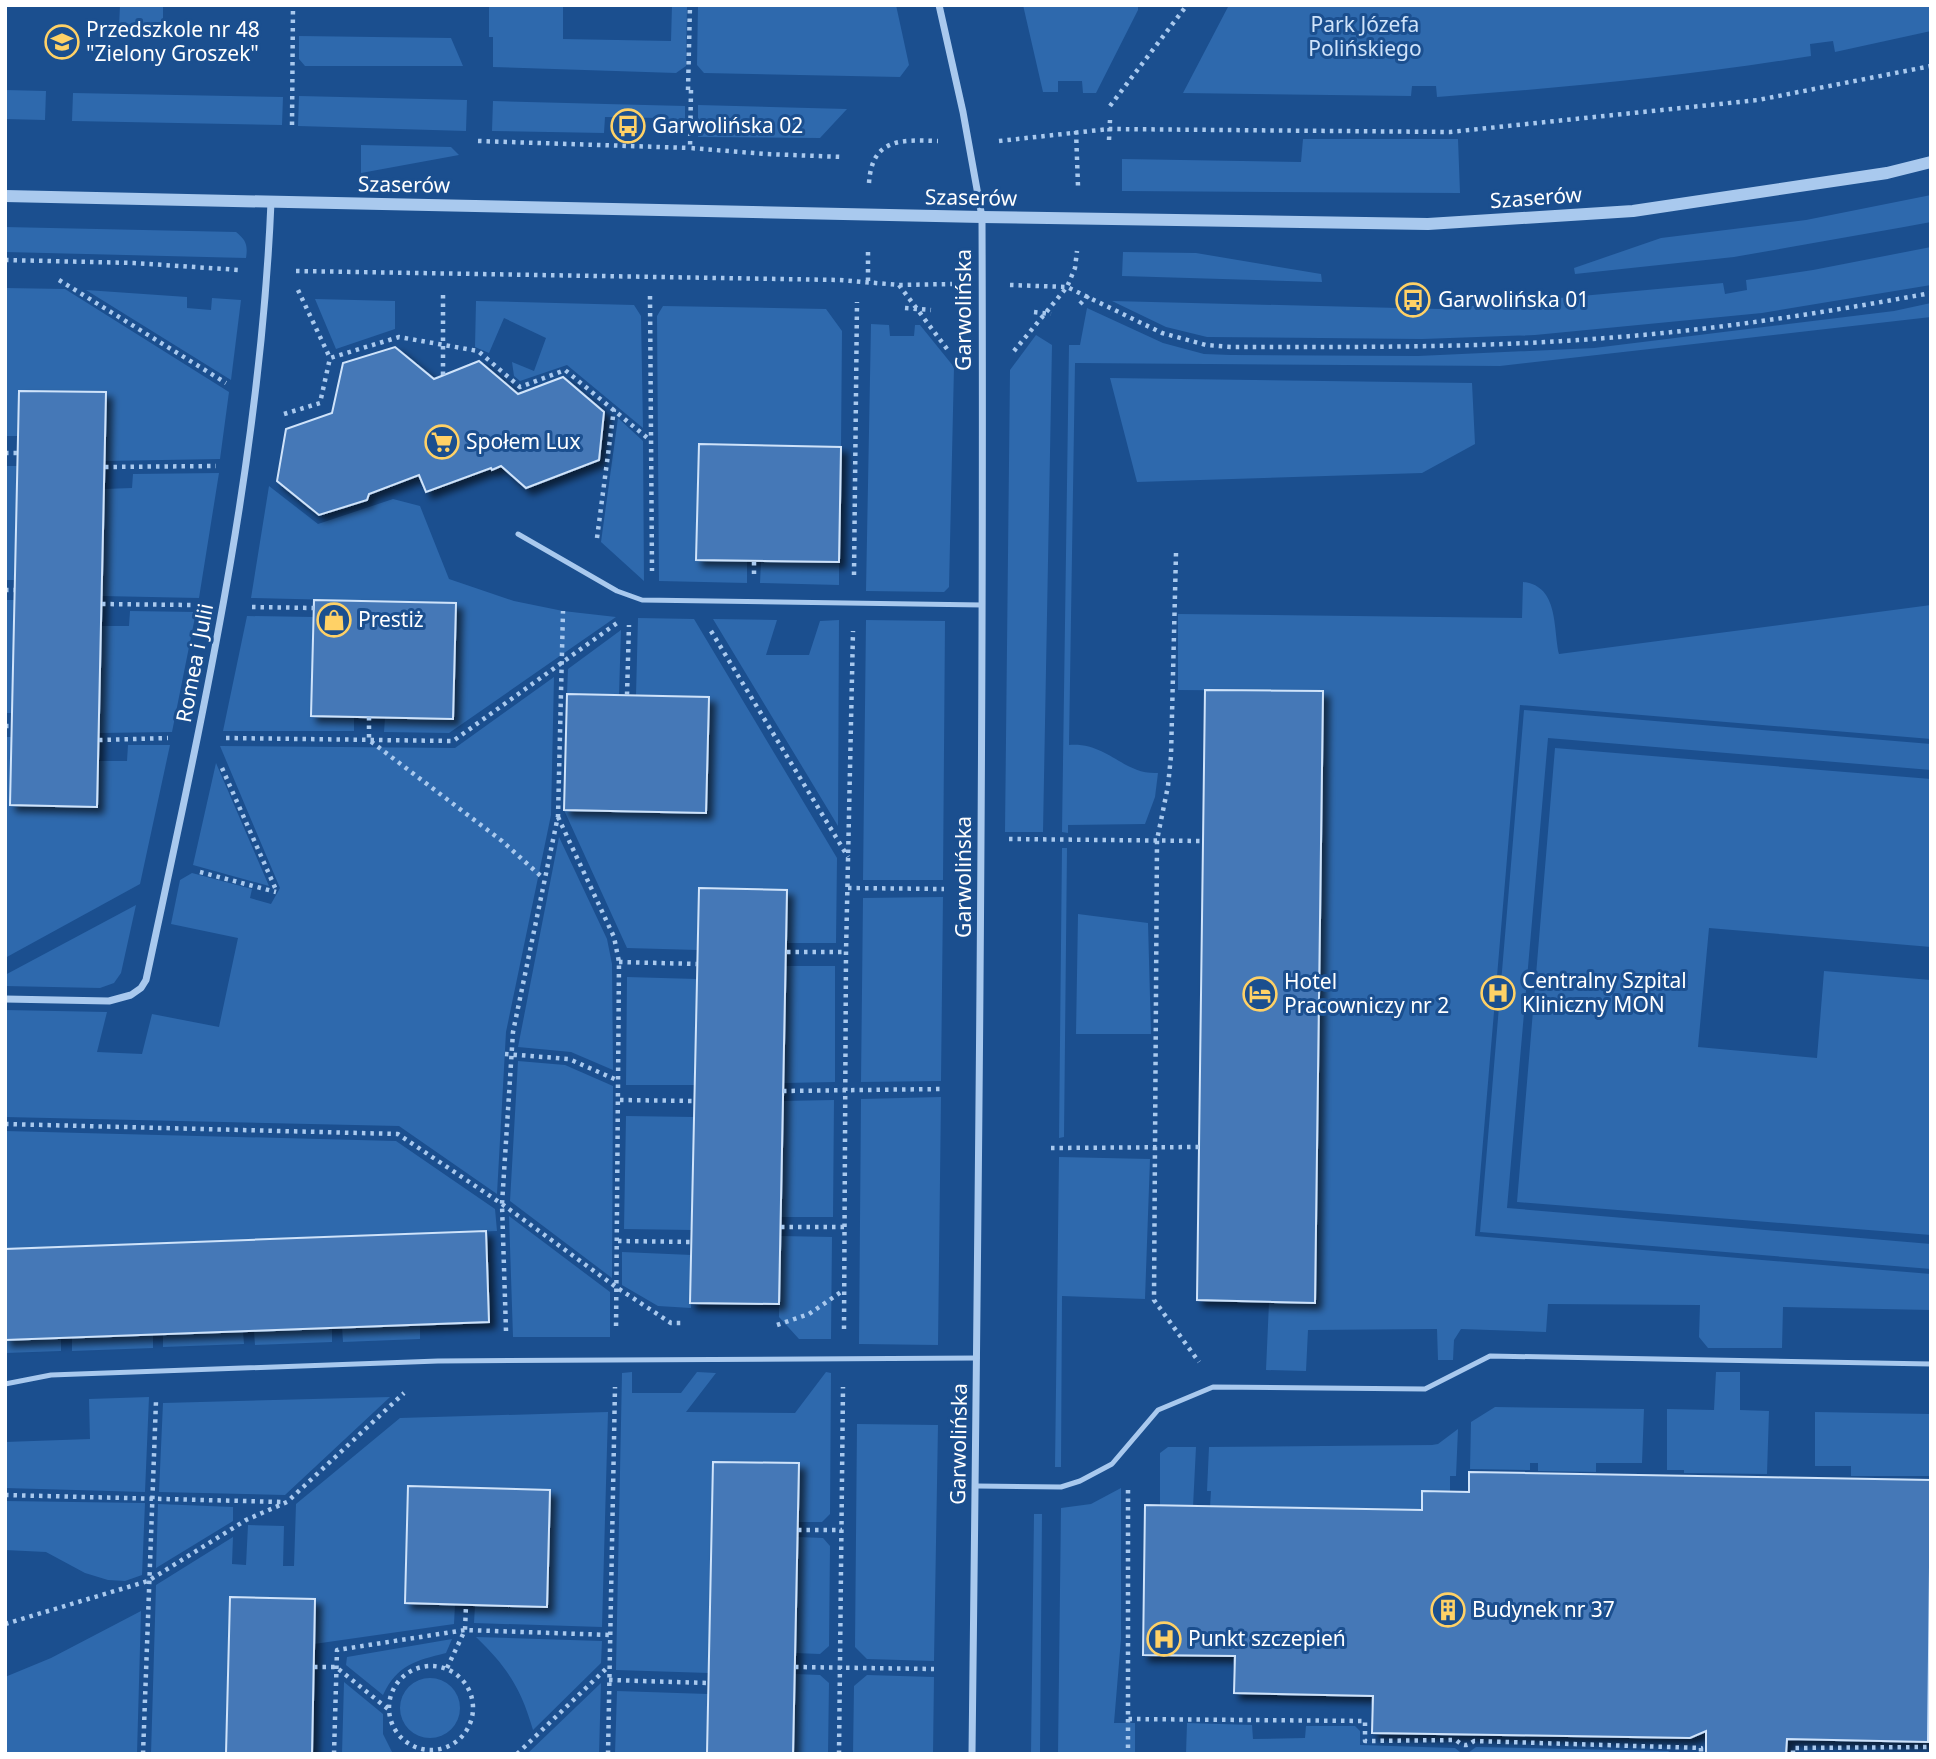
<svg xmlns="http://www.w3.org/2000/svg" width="1936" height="1759" viewBox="0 0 1936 1759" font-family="'Noto Sans',sans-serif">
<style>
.green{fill:#2e69ad}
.building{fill:#4478b7;stroke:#cfe3fa;stroke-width:2;filter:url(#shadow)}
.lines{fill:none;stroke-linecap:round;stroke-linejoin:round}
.path{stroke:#a9c9ee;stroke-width:4.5;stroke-dasharray:3.5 5;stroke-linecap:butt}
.service{stroke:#a9c9ee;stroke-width:5}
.minor{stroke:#a9c9ee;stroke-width:7}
.tertiary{stroke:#a9c9ee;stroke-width:12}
.labels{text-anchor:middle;stroke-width:6;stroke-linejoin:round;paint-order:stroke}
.park-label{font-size:21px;fill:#cfe3fa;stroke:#1b4f8f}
.poi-label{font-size:21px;fill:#fff;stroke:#1b4f8f;text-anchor:start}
.street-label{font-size:21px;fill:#fff;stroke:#1b4f8f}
</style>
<defs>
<filter id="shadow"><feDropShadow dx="6" dy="6" stdDeviation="3.5" flood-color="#0009"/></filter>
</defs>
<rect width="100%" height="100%" fill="#1b4f8f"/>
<!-- green -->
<path class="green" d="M120 5H163V29L119 28Z
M489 5H563V39L671 41 672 5H687L686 66 676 73 493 67V37H489Z
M698 5H896L909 65 900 77 704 73 697 65Z
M1023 5H1138V10L1096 93H1083L1082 81H1058V92H1043Z
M1229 5H1931V31L1835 52 1833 41 1810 44 1811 56C1687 76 1563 88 1437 97L1436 86H1412L1411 96 1183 93Z
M299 36 451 38 463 66H305L299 59Z
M5 90 46 91 45 120 5 119Z
M73 93 283 97 282 125 72 121Z
M299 96 467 100 466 131 298 126Z
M493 101 685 106V135L658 134V118L605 117 604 133 492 131Z
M698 105 847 109 820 138 698 137Z
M1303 139H1458L1460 193 1122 191V159L1301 162Z
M361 145 451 147 459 155 361 173Z
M1931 195V222L1904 227 1734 257 1575 274 1574 268 1661 238 1806 220Z
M5 227 236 232C246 240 248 245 246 258L5 252Z
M1931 247V285L1762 313 1535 335 1422 339 1207 337 1166 327 1112 301 1439 309 1723 283 1725 294 1747 290 1746 280 1813 270Z
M1123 252 1196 253 1321 274 1322 282 1122 276Z
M5 288 65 289 229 392 220 459 105 461 106 392 19 391 17 436H5Z
M86 290 187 297V308L211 310 212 298 241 300 231 380Z
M315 299 395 301V329L336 349Z
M476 301 634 305 641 316 643 428 567 365 520 381 514 376 512 362 534 371 546 338 504 318 489 353 475 347Z
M1931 303V317L1500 366 1075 363 1069 745C1108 742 1123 775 1158 773L1155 797 1145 824 1068 825V833L1062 832 1069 345H1080L1087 308 1163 343 1204 354 1231 355 1418 356 1594 348 1894 311Z
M663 306 826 309 842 331 841 447 699 445 696 560 747 561V583L659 581 657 316Z
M871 324 889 325 890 336H914L915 325H920L954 367 949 587 944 592 866 591Z
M1036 335 1052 345 1043 832H1005L1010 370Z
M1110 378 1472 383 1475 444 1422 473 1137 482Z
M618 418 643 441 644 581 601 542Z
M5 466H17L15 580H5Z
M219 473 199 598 102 596 104 489 132 488 133 474Z
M269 486 318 524 393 499 420 506 449 579 514 601 563 611 616 617 449 733 384 732 385 718 453 719 456 603 251 598Z
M761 561 839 562V585L760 583Z
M1523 582C1559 586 1553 628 1559 654L1931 605V739L1520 705 1475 1236 1931 1274V1310L1783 1307 1782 1348H1708L1699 1337 1700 1305 1548 1304 1546 1332 1461 1329 1454 1340 1453 1360H1438L1437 1329 1308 1330 1306 1371 1266 1370 1269 1302 1322 691 1178 690V614L1522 618Z
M5 600H14L12 713H5Z
M130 611 196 612 172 732 99 733 101 626H129Z
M247 616 314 617 311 716 354 717V731H223Z
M638 618 694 619 837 858 836 943H787V890L700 888 698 950 627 948 564 810 706 813 709 697 636 695Z
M713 619 777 620 766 655H809L820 621 839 620 838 826Z
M866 620 945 621 943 880H863Z
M621 630 619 695 567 694 568 669Z
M554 677 551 815 506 1032 497 1194 399 1126 5 1117V1010L107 1012 97 1052 142 1054 152 1014 219 1027 238 938 171 924 180 880 192 873 252 889 250 898 271 904 280 888 220 746 455 748Z
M1524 710 1931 744V770L1548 738 1507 1208 1931 1244V1269L1480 1232Z
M5 737H11V805L97 807 98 761H127L128 745H170L140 884 5 958Z
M1555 748 1931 779V947L1709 928 1698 1047 1817 1058 1824 971 1931 980V1235L1517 1202Z
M216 763 269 886 193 865Z
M559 837 607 939 612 964 613 1070 571 1052 518 1047Z
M1062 848H1067L1064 1137 1059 1138Z
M943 897 941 1081 861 1082 863 898Z
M136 905 121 973 114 983 100 988 5 986V975Z
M1078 914 1148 923 1151 1034H1076Z
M786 966H835V1082L784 1083Z
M627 977 697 979 695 1085H626Z
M518 1061 565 1065 613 1086 612 1278 510 1201Z
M941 1097 938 1345 859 1344 861 1099Z
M834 1100 833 1217H781L783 1101Z
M626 1116 694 1117 692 1230 624 1229Z
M5 1131 396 1141 495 1209 497 1231 5 1249Z
M1059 1157 1150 1159 1145 1299 1062 1296 1061 1467H1055Z
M509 1216 610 1292V1337H513Z
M780 1236 832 1237 831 1339H799L779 1317Z
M622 1252 692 1255 691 1308 658 1306 622 1285Z
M420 1325V1339L343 1342 342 1327Z
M332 1328V1342L255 1345 254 1331Z
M243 1331 244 1344 163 1347V1333Z
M153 1334V1348L72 1351V1337Z
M61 1337V1351L5 1353V1340Z
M632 1372V1393H681L697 1372 716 1373 686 1412 795 1413 826 1372 831 1373 830 1514 822 1522H798L799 1463 709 1673 616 1670 622 1373Z
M1716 1372H1740V1410L1769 1411 1767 1474 1684 1473V1470H1667V1409L1714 1410Z
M149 1397 145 1492 5 1488V1442L90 1439 89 1399Z
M390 1397 285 1495 159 1492 163 1403Z
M1495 1407 1644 1409 1642 1463H1596V1472L1538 1471V1463H1530V1470L1470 1469 1471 1422Z
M608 1412 602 1627 474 1623 475 1605 547 1607 550 1490 408 1486 405 1603 455 1605 454 1624 314 1644 315 1599 230 1597 226 1754H151L156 1585 233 1537 232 1564 246 1565 248 1525 284 1526 283 1566H294L296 1504 400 1418Z
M1815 1412 1931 1414V1476H1851V1466H1815Z
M857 1424 938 1425 934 1661 867 1659 855 1647Z
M1458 1429 1456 1476H1450V1492L1423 1491 1422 1510 1210 1507 1211 1491H1207L1209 1447 1432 1445 1438 1444Z
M1168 1447H1196L1193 1507 1160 1506V1453Z
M1121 1488V1639L1114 1723H1135V1754H1058L1061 1508 1091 1504Z
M5 1501 145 1503 142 1575 125 1581 108 1580 85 1573 46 1552 5 1550Z
M158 1504 233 1507V1521L156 1568Z
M1034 1514H1042L1040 1754H1031Z
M798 1537 823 1538 830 1546 829 1646 820 1654 795 1653Z
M141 1611 137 1754H5V1677L51 1658Z
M476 1637 602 1641 601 1663 533 1730C521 1688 507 1667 476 1637Z
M452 1639 446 1653C415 1661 398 1664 383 1695L346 1665 347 1657Z
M795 1674 820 1675 829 1683 828 1754H793Z
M867 1675 934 1677 933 1754H853L854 1686Z
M400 1708a30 30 0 1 1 60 0a30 30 0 1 1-60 0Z
M344 1682 383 1714V1734L393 1754H342Z
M601 1683 599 1754H527Z
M617 1691 708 1694 707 1754H615Z
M1187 1723 1252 1725 1253 1739 1305 1738 1306 1726H1355L1360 1731V1745L1455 1748 1460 1752 1468 1753 1476 1747 1668 1751 1673 1754H1186Z"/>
<!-- building -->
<path class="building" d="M395 347 434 379 479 361 518 394 563 377 604 412 599 460 526 488 501 466 492 470 491 468 426 492 419 475 369 494 367 500 319 515 277 481 286 429 332 413 343 363Z
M19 391 106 392 97 807 10 805Z
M699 444 841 447 839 562 696 560Z
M314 600 456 603 453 719 311 716Z
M1205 690 1323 691 1315 1303 1197 1300Z
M567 694 709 697 706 813 564 810Z
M699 888 787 890 779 1304 690 1303Z
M486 1231 489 1322 5 1340V1249Z
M713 1462 799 1463 793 1754H707Z
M1469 1472 1931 1480 1928 1742 1787 1739 1786 1754H1706V1731L1690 1738 1372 1733 1373 1696 1234 1693 1235 1656 1143 1655 1145 1505 1422 1510V1491L1469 1492Z
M408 1486 550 1490 547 1607 405 1603Z
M230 1597 315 1599 312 1754H226Z"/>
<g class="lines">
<!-- path -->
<path class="path" d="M688 90 690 5
M691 90 690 148 766 154 843 157
M1110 106 1187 5
M292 125 293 5
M1076 131 1078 186
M1109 140 1110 120
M478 141 690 148
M999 141 1109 129 1450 132 1758 100 1931 66
M869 183C872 137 902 140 938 141
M5 260 134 263 239 270
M296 271 840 280 899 285 952 284
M59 280 226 383
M868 281V248
M899 285 950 353
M1010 285 1067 287 1162 333 1206 345 1231 347C1356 347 1481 348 1606 338 1715 330 1823 313 1931 293
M298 290 330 358 399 337 478 351 520 387 565 370 650 440
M650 296 652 571
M1080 304 1091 293
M905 308 931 310
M1034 312 1051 314
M1014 351 1067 287 1075 268 1077 251
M443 375V292
M284 414 320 403 330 358
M5 453H17
M105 467 216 466
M597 538 614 409
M1176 553 1171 756 1168 786 1157 840 1154 1300 1199 1362
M754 574V561
M854 575 857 302
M5 590H14
M102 604 192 605
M252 607 314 608
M711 631 848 857
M627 695 629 625
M369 717V740L502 841 543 878
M5 726H12
M226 738 453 741 617 623
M99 740 168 738
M222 768 277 892
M558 817 614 937 619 962 616 1331
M1009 839 1203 841
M200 872 276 892
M848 888 944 889
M787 952H846
M619 962 697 964
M505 1054 569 1059 619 1081
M783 1091 941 1089
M620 1100 695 1101
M5 1124 398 1134 502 1204 616 1287 671 1323H683
M1051 1148 1199 1147
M781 1227H844
M618 1241 692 1242
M777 1325 809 1314 844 1290
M844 1329 846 952 853 631
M506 1331 502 1204 513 1032 558 816 563 611
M1128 1490V1719L1365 1721V1741L1456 1740C1463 1746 1466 1747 1474 1741L1701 1748V1754
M5 1495 283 1502
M798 1530H842
M5 1624 148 1581 246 1520 287 1502 404 1393
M389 1708a42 42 0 1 1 84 0a42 42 0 1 1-84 0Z
M314 1667H336L388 1709
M795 1667 934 1669
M447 1668 465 1630 466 1605
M609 1680 708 1683
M1128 1719V1754
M143 1754 156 1401
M334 1754 337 1650 465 1630 610 1635
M517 1754 609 1666
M608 1754 615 1387
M839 1754 843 1387
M1793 1754V1748L1931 1747"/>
<!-- service -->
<path class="service" d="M518 534 617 591 642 600 982 605
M5 1384 51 1375 438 1361 977 1358
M977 1486 1061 1487 1080 1481 1112 1464 1158 1410 1213 1387 1425 1389 1490 1356 1931 1364"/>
<!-- minor -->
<path class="minor" d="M939 5 963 112 982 217C984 729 978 1242 972 1754
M5 999 109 1001 131 995 141 988 146 980C201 722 260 467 271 202"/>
<!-- tertiary -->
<path class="tertiary" d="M5 196 982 217 1428 224 1633 211 1887 173 1931 162"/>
</g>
<!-- icons -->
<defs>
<symbol id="school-ring" viewBox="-11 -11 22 22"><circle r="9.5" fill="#1b4f8f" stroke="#ffd166" stroke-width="1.5"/><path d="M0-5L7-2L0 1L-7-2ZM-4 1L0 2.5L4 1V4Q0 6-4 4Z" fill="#ffd166"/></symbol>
<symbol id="bus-ring" viewBox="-11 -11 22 22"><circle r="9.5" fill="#1b4f8f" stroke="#ffd166" stroke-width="1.5"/><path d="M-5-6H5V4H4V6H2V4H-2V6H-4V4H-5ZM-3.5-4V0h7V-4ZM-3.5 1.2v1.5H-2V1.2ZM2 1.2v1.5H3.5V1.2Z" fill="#ffd166"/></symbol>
<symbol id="supermarket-ring" viewBox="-11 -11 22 22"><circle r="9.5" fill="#1b4f8f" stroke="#ffd166" stroke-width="1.5"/><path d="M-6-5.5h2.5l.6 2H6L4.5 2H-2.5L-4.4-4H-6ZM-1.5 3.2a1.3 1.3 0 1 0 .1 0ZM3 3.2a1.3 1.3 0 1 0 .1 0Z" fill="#ffd166"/></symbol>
<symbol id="shop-ring" viewBox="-11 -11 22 22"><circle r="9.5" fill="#1b4f8f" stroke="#ffd166" stroke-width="1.5"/><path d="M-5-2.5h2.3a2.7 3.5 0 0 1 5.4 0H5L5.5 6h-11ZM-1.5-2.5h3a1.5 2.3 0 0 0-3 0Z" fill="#ffd166"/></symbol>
<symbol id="hospital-ring" viewBox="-11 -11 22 22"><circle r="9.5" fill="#1b4f8f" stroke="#ffd166" stroke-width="1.5"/><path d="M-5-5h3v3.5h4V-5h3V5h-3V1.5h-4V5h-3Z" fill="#ffd166"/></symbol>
<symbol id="hotel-ring" viewBox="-11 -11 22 22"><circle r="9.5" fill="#1b4f8f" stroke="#ffd166" stroke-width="1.5"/><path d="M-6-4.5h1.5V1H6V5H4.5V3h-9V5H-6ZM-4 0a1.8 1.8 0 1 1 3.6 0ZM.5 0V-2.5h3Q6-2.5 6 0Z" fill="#ffd166"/></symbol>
<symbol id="building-ring" viewBox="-11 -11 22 22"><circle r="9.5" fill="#1b4f8f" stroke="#ffd166" stroke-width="1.5"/><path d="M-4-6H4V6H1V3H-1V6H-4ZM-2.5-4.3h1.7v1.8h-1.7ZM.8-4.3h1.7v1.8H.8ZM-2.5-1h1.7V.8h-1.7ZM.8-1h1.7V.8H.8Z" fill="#ffd166"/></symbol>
</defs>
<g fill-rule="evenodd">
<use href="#school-ring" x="43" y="23" width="38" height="38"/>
<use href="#bus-ring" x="609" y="107" width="38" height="38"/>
<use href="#bus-ring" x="1394" y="281" width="38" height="38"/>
<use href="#supermarket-ring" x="423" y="423" width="38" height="38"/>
<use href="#shop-ring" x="315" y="601" width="38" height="38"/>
<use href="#hospital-ring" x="1479" y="974" width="38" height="38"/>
<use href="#hotel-ring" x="1241" y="975" width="38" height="38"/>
<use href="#building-ring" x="1429" y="1591" width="38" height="38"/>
<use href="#hospital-ring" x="1145" y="1620" width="38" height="38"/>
</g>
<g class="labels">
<!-- park labels -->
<g class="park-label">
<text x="1365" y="32">Park Józefa<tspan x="1365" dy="24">Polińskiego</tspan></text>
</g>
<!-- poi labels -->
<g class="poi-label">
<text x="86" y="37">Przedszkole nr 48<tspan x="86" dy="24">"Zielony Groszek"</tspan></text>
<text x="652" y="133">Garwolińska 02</text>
<text x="1438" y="307">Garwolińska 01</text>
<text x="466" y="449">Społem Lux</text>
<text x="358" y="627">Prestiż</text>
<text x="1522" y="988">Centralny Szpital<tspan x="1522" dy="24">Kliniczny MON</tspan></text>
<text x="1284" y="989">Hotel<tspan x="1284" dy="24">Pracowniczy nr 2</tspan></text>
<text x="1472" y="1617">Budynek nr 37</text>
<text x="1188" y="1646">Punkt szczepień</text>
</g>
<!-- street labels -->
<g class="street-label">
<text transform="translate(404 185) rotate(1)" y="7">Szaserów</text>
<text transform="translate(971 198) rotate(1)" y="7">Szaserów</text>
<text transform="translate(1536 198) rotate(-4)" y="7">Szaserów</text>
<text transform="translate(964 310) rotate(-90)" y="7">Garwolińska</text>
<text transform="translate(195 663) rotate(-79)" y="7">Romea i Julii</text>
<text transform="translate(964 877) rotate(-90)" y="7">Garwolińska</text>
<text transform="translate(959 1444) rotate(-89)" y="7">Garwolińska</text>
</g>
</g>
<!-- border -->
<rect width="1936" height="1759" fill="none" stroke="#ffffff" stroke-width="14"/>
</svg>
